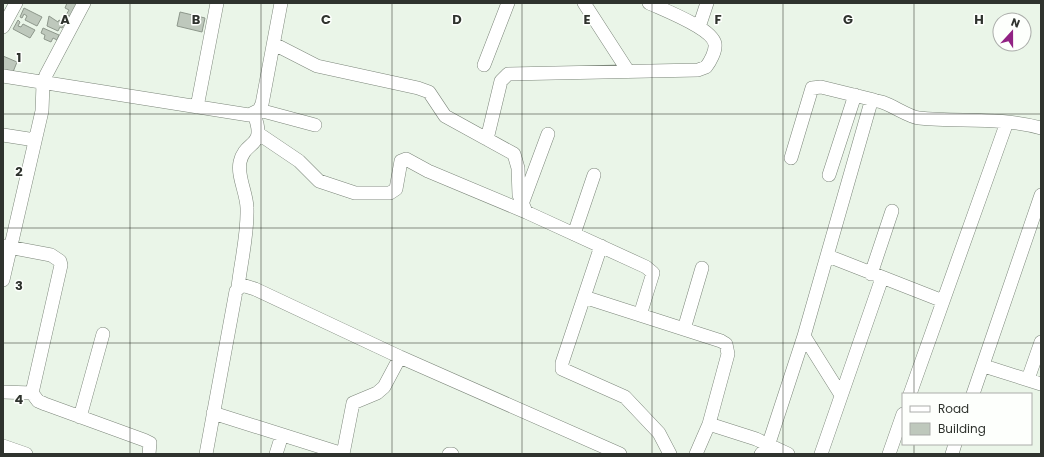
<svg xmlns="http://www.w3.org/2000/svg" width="1044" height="457" viewBox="0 0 1044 457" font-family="Poppins,sans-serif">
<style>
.building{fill:#bec8bc;stroke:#8d978b}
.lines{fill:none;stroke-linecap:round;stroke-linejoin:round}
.minor-casing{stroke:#7c867a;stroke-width:14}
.minor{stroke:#fff;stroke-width:13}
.grid{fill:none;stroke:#2f332e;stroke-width:1;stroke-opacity:0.55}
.grid-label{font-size:13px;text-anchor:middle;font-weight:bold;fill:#2f332e;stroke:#fdfffc;stroke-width:3;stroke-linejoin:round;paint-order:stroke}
</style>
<rect width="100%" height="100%" fill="#eaf5e8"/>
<!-- building -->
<path class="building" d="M67 3 80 4 72 17 66 15 69 10 65 8Z
M24 8 42 17 37 26 25 20 27 16 24 14 22 18 20 17Z
M180 12 205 18 202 32 177 26Z
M49 16 58 22 59 20 65 23 62 28 60 27 58 31 47 26Z
M18 20 20 22 18 26 21 27 23 24 35 30 30 38 13 29Z
M43 28 59 35 57 40 53 38 51 42 44 39 45 35 41 33Z
M3 56 17 62 13 72 7 70 6 72 3 71Z"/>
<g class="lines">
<defs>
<path id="minor" d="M584 3 628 71
M3 27 16 3
M699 27 707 3
M274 44 317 66 418 88 429 92 445 116 514 154 518 168 519 195 526 212
M484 65 508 3
M3 76 249 115 259 110 262 104 281 3
M197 107 217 3
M259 110 315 125
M259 134 299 161 319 181 355 193H390L396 189 401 161 406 159 428 171 526 212 646 267 653 273 640 315
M3 135 35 140
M487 139 501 81 508 74 698 70 706 67C710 62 716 51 715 44 712 28 664 10 649 3
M791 158 812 88 821 87 874 100
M829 175 855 95
M522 204 548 134
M574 234 594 175
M3 246 51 255 60 261 61 265 32 393 38 401 45 404 144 440 150 443 149 454
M601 246 562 363V369L625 397 659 433 670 454
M828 256 943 301
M871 274 892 211
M3 280 42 111 43 84 46 75 84 3
M238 287C241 261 248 234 247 208 247 194 237 176 240 162 245 139 267 149 254 114
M584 297 721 341 726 344 728 354 709 424
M684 329 702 268
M804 336 841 395
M984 366 1041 384
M1028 379 1041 342
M3 392 32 393
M910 394 1007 122
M973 394 1041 195
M213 413 343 454
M80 417 103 334
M3 446 26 454
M206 454 236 291 242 285 255 289 400 357 620 454
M276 454 282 435
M343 454 353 403 377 393 384 387 400 357
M449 454H452
M696 454 709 424 756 439 788 454
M761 454 768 446 804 336 871 102C881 96 906 117 919 118 960 122 1001 117 1041 128
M821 454 882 278
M889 454 903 414
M952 454 955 444"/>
</defs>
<!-- minor casing -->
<use href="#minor" class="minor-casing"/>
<!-- minor -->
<use href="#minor" class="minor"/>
</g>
<!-- grid -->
<path class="grid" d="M130 3V454M261 3V454M392 3V454M522 3V454M652 3V454M783 3V454M914 3V394M3 114H1041M3 228H1041M3 343H1041M914 444V454"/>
<g class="grid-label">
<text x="65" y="24">A</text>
<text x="196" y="24">B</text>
<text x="326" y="24">C</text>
<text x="457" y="24">D</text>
<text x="587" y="24">E</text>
<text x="718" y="24">F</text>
<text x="848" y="24">G</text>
<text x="979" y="24">H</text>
<text x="19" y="62">1</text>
<text x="19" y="176">2</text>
<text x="19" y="290">3</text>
<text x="19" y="404">4</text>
</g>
<!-- border -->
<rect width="1044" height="457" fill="none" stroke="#2f332e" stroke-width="8"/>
<!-- legend -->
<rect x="902" y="393" width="130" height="52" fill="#fdfffc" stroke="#abadaa"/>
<rect x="910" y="406" width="20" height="6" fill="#ffffff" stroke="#abadaa"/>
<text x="938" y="413" font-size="12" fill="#2f332e">Road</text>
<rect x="910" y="423" width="20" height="12" fill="#bec8bc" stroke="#abadaa"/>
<text x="938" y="433" font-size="12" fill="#2f332e">Building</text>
<!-- north arrow -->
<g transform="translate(1012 32) rotate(21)"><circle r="19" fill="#fdfffc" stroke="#abadaa"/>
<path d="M0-3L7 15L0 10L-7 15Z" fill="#912283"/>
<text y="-6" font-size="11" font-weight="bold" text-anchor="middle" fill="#2f332e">N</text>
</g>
</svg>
